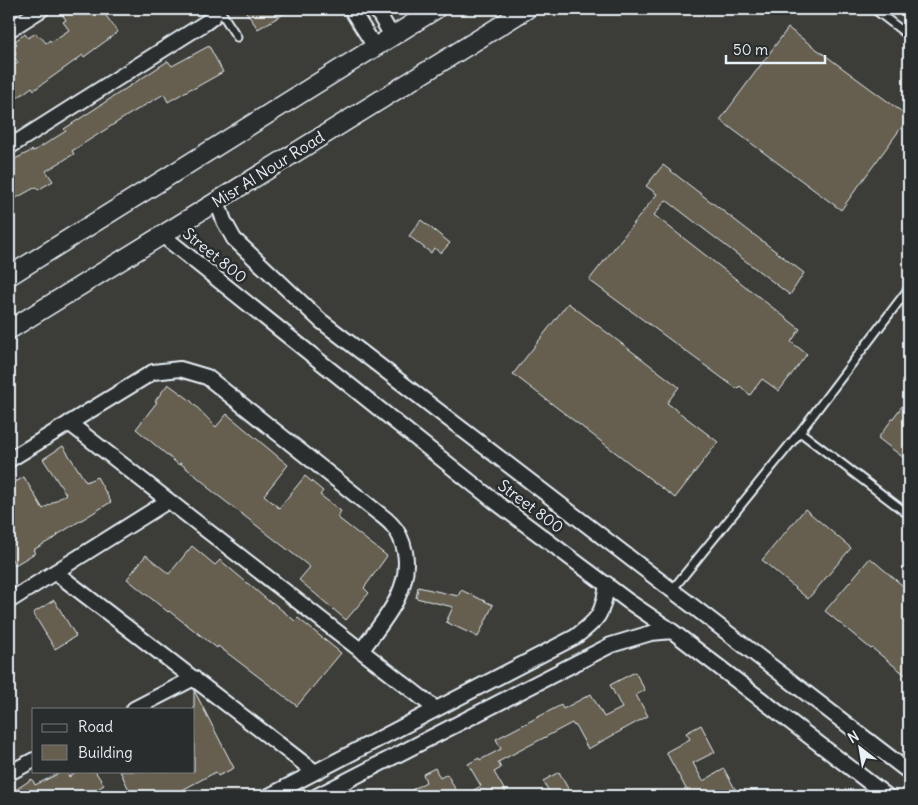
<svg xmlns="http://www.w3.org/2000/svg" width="918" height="805" viewBox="0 0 918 805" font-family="Delius,sans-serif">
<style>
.building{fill:#665f4f;stroke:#e8f1f8}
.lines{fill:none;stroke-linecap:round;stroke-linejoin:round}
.service-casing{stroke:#e8f1f8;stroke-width:11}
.minor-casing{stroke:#e8f1f8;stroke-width:18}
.tertiary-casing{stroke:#e8f1f8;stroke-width:21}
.service{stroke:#2a2d2e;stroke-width:7}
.minor{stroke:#2a2d2e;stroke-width:14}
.tertiary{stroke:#2a2d2e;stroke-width:18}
.labels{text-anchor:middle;stroke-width:5;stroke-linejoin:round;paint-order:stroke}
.street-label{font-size:16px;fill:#e8f1f8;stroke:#2a2d2e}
</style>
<rect width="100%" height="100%" fill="#3c3c38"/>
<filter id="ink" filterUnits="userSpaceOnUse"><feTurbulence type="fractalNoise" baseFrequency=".02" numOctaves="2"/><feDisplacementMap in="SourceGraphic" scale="10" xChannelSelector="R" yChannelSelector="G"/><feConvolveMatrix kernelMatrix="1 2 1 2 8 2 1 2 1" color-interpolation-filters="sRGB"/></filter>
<g filter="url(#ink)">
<!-- building -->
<path class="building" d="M70 9H101L118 32 84 57 83 55 34 90 32 87 9 104V69L18 63 13 55 16 53 12 47 17 44 15 41 25 34 28 38 36 33 38 37 40 36 46 43 50 40 51 42 69 30 63 22 66 20 62 14Z
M244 9H292L258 29Z
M788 28 909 117 841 210 720 120Z
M209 46 223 72 193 89 192 88 168 102 164 94 130 114 72 151 74 154 46 171 53 181 38 190 36 187 9 202V162L33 150 34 151 66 131 64 129 168 61 172 66Z
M663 165 804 273 790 295 666 200 654 215 800 329 791 342 807 354 779 391 762 379 750 395 740 386 737 389 589 280 657 194 646 186Z
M421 220 450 243 441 253 434 248 431 253 409 236Z
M568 303 679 387 667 403 718 442 675 498 513 374Z
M168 384 190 400 216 427 227 414 288 465 264 495 279 508 305 476 323 491 320 495 341 511 337 517 387 556 364 588 369 593 346 620 299 580 310 567 207 487 208 486 180 463 179 465 136 429 157 402 155 401Z
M909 397V462L878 438Z
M63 446 86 482 97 477 111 502 57 535 58 536 33 550 35 553 15 565 9 555V486L24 477 43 509 66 494 43 459Z
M805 509 851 548 808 599 762 560Z
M192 546 215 565 220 560 271 603 272 602 295 621 298 618 341 653 297 706 218 646 217 648 169 611 168 612 127 579 146 555 169 574Z
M870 558 909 591V678L872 648 871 649 825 611Z
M418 587 458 596 461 590 493 605 478 637 446 622 453 607 416 598Z
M54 600 76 636 55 649 33 613Z
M635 672 645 690 636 695 648 716 588 749 575 725 574 726 572 723 498 762 501 768 494 772 508 796H463L481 786 468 764 479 758 480 760 501 749 496 739 561 705 563 709 591 694 604 717 622 708 610 685Z
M194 690 234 768 218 776 216 772 171 796H132L120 771H194Z
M701 725 715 752 693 763 703 781 724 769 739 796H690L666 752 690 739 686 733Z
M435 768 440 778 447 774 459 796H401L426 782 423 774Z
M64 771H66L69 777 78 771H95L104 785 87 796H9V794L32 779 35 785Z
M559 772 572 796H557L555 793 551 795 543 781Z"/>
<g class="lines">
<defs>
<path id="service" d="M219 9 237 37
M874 9 909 36
M800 432 909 515
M672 590 800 432 909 288"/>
<path id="minor" d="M351 9 375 47
M376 9 392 36
M9 30 42 9
M9 147 205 23 213 17 218 9
M217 201 224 221 234 239 321 321 909 772
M162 235 493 500 628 601 672 631 887 796
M69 423 436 709
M9 460 153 372 180 369 207 377 377 512C382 516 388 520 392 525 399 532 403 543 405 552 412 591 382 622 361 651
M55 572 315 772
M9 601 168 501
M134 709 194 678
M9 773 34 760
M269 796 575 637C599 619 603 614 607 584
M317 796 611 645 651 633 672 631"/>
<path id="tertiary" d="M9 276 436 9
M9 330 527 9"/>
</defs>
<!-- service casing -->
<use href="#service" class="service-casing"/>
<!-- minor casing -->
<use href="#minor" class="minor-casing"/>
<!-- tertiary casing -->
<use href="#tertiary" class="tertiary-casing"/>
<!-- service -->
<use href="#service" class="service"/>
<!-- minor -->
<use href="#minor" class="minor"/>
<!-- tertiary -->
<use href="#tertiary" class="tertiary"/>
</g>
</g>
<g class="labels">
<!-- street labels -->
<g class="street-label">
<text transform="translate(268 169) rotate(-32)" y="6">Misr Al Nour Road</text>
<text transform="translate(215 255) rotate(39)" y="6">Street 800</text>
<text transform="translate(531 506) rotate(37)" y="6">Street 800</text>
</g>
</g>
<!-- margin -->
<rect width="918" height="805" fill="none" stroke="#2a2d2e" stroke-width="30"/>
<rect x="15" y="15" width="888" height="775" fill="none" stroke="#e8f1f8" stroke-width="2" filter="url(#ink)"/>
<!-- legend -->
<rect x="32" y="708" width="162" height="65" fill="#2a2d2e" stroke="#767b7f"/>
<rect x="42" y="724" width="25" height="8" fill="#2a2d2e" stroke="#767b7f"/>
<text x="78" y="732" font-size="15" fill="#e8f1f8">Road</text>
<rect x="42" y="745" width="25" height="15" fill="#665f4f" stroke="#767b7f"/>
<text x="78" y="758" font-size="15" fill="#e8f1f8">Building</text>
<!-- north arrow -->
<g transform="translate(860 748) rotate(329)" stroke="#2a2d2e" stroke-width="4" paint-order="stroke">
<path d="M0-4L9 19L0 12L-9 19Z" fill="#e8f1f8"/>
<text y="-8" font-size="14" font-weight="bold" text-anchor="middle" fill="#e8f1f8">N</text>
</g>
<!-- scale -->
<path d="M726 55v8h99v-8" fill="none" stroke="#e8f1f8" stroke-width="2.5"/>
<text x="733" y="55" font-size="15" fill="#e8f1f8" stroke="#2a2d2e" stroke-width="4" paint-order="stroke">50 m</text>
</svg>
